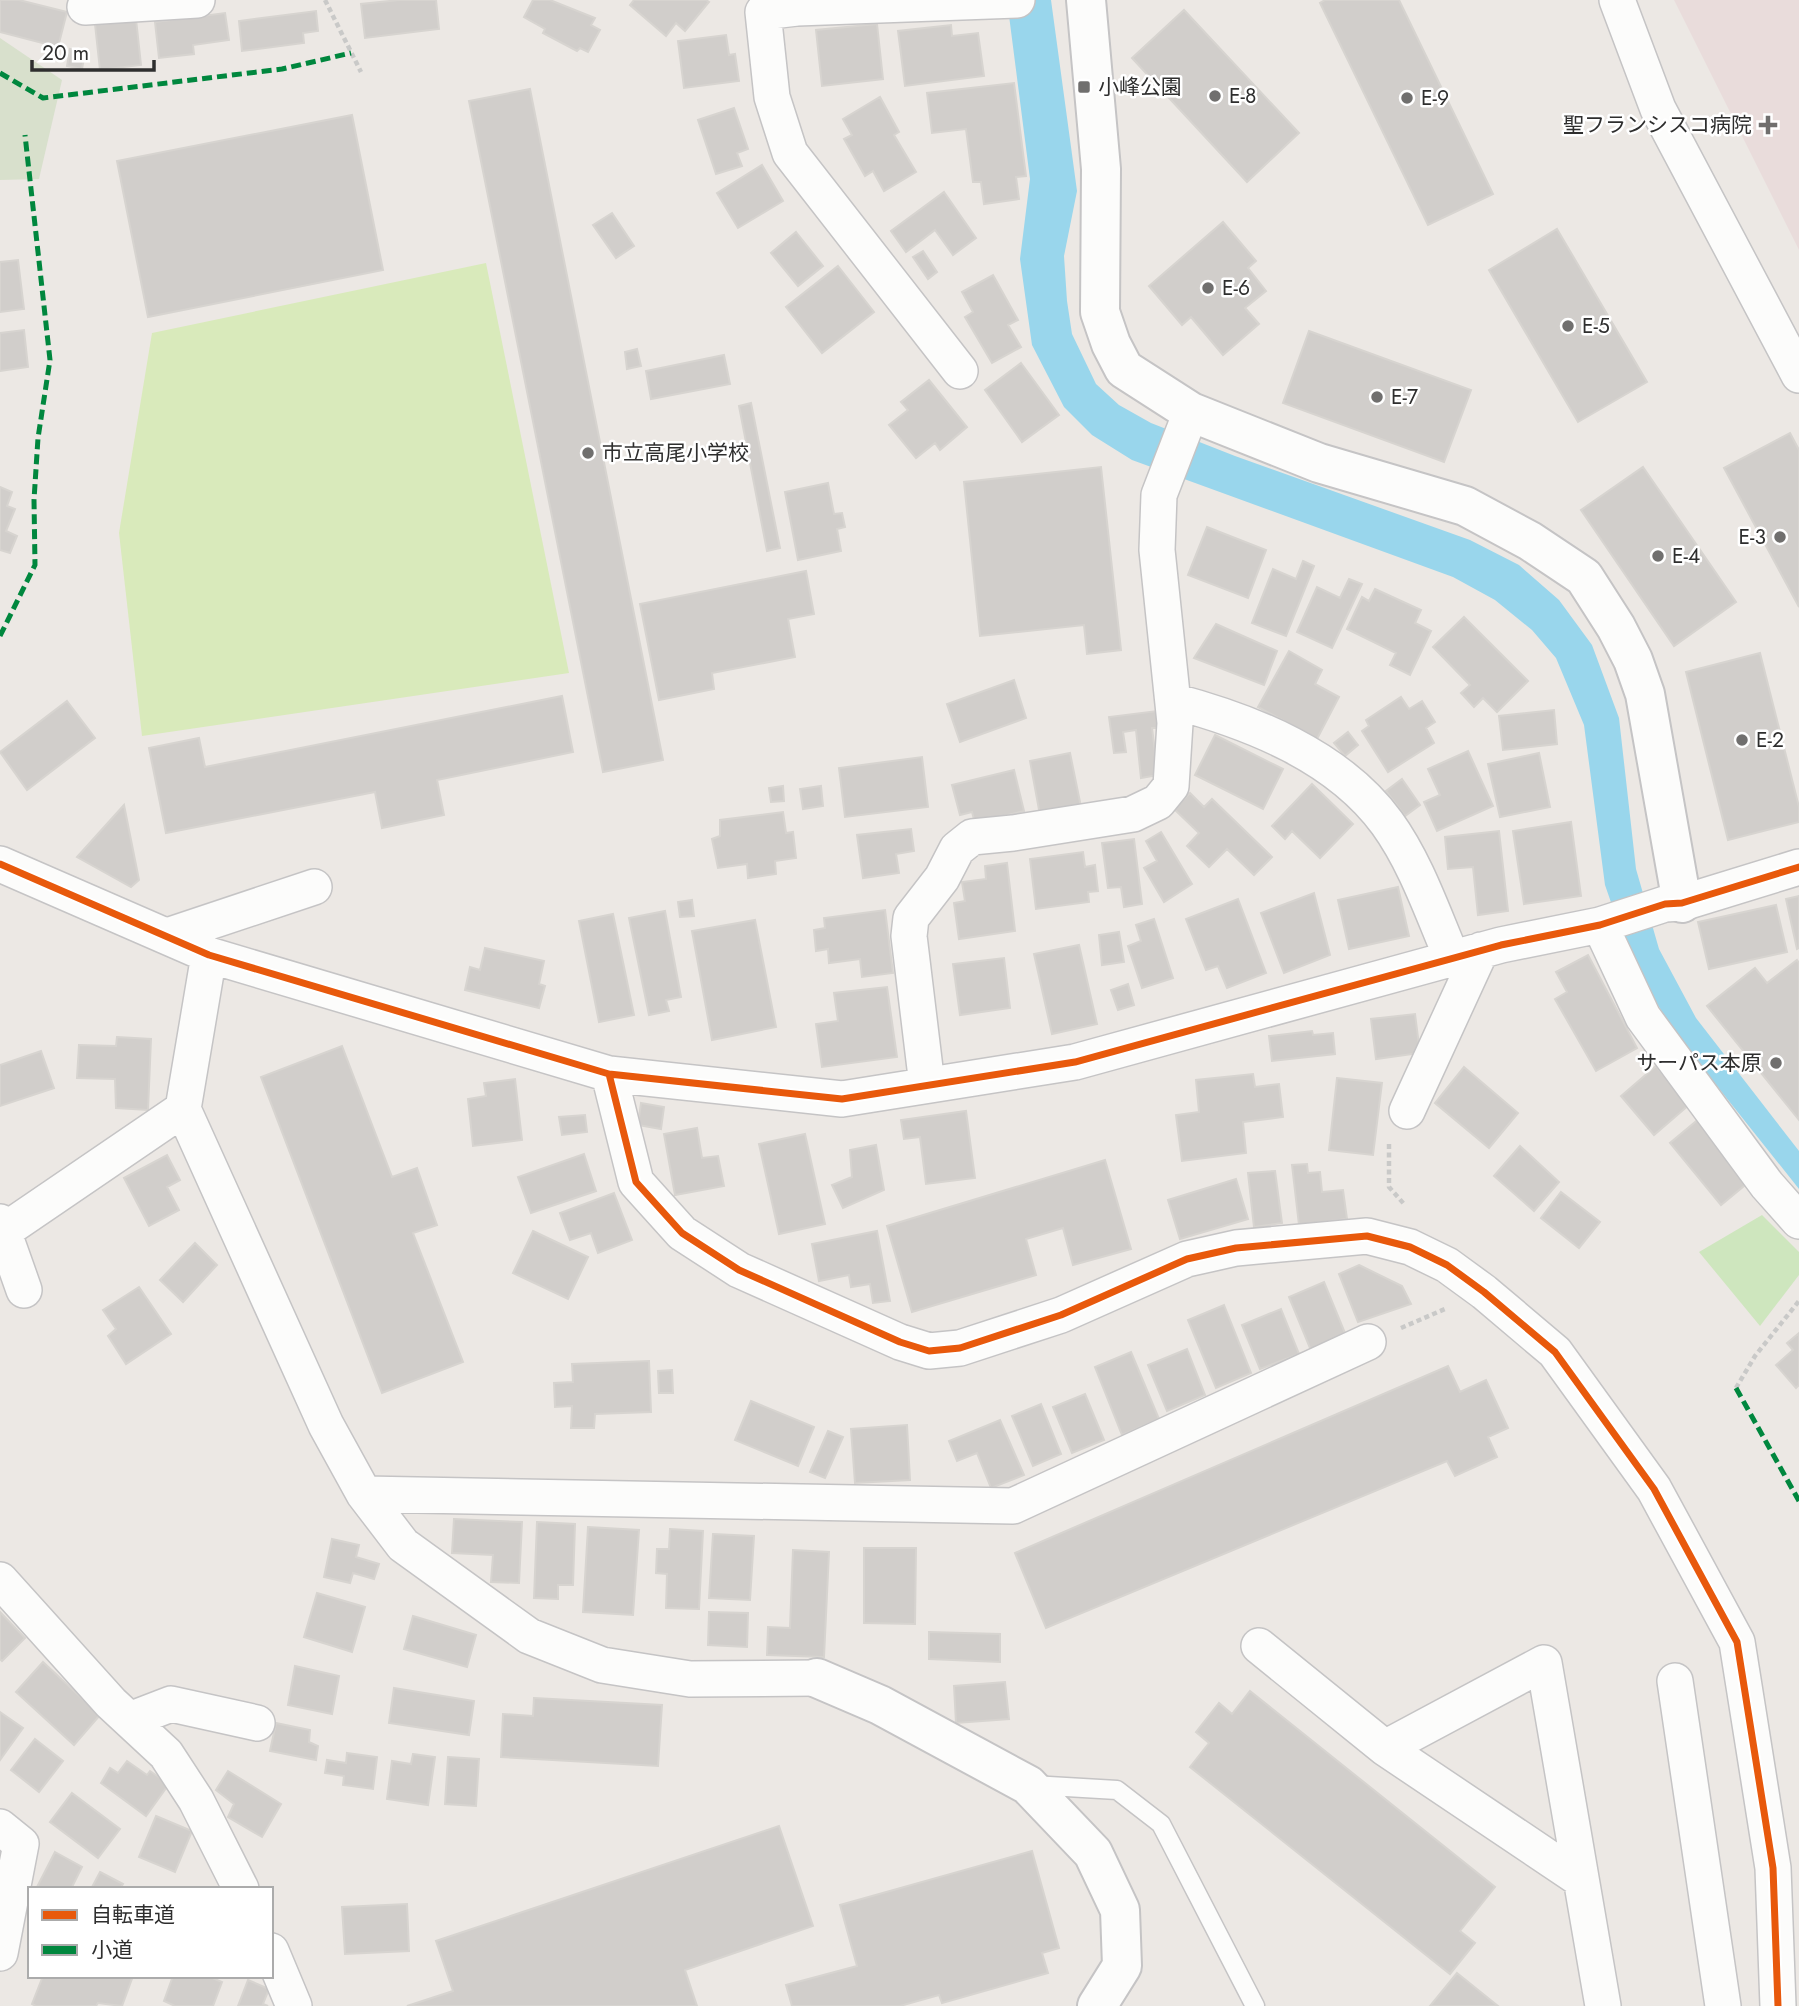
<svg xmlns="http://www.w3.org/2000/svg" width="1799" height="2006" viewBox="0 0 1799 2006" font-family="Jost,'Noto Sans JP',sans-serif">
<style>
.medical{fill:#e9dcdb}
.green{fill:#cee6be}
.cemetery{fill:#d8e0cc}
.pitch{fill:#d9eabb}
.water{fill:#99d6ec}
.building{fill:#d1cecb;stroke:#d7d4d0;stroke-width:2}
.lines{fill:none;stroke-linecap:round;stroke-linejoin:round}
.lane-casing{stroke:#c5c4c5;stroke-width:21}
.street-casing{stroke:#c5c4c5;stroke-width:38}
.secondary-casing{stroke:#c5c4c5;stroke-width:42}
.path{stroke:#c9c9c8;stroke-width:4.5;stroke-dasharray:5 3.5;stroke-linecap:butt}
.lane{stroke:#fcfcfb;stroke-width:18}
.street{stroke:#fcfcfb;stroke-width:35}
.secondary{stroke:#fcfcfb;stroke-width:38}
.quiet{stroke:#00873e;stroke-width:5;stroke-dasharray:10 5;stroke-linecap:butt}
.cycleway-casing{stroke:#fff;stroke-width:11}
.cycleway{stroke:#e8590c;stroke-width:7}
.poi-dot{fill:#706f6e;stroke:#fff;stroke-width:2.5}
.labels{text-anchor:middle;stroke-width:5;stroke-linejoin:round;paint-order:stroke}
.poi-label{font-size:21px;fill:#2e2e2e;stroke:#fff;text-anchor:start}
</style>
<rect width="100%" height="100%" fill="#ece8e4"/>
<!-- medical -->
<path class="medical" d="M1674 0H1799V250Z"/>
<!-- green -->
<path class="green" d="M1762 1215 1799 1252V1275L1760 1326 1699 1252Z"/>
<!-- cemetery -->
<path class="cemetery" d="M0 38 62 80 39 179 0 180Z"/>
<!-- pitch -->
<path class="pitch" d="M486 263 569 673 142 736 119 533 152 333Z"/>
<!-- water -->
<path class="water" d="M1007 0H1051L1077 191 1064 256 1067 301 1072 334 1096 384 1119 405 1151 423 1235 456 1470 540 1519 565 1559 600 1592 645 1619 718 1636 869 1659 949 1696 1018 1799 1151V1189L1674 1032 1631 960 1605 885 1584 725 1556 658 1532 630 1495 600 1453 577 1132 460 1092 435 1064 407 1032 345 1020 259 1030 179Z"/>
<!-- building -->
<path class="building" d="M0 0H19L67 12 58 47 0 32Z
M399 0H436L439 29 365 38 361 4Z
M533 0H550L595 18 591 25 600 30 588 52 580 48 577 51 543 33 545 29 524 17Z
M634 0H706L709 2 685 31 676 23 666 36 630 5Z
M1325 0H1399L1493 194 1428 225 1320 3Z
M1184 10 1299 133 1247 182 1132 58Z
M316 11 318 31 303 33 304 43 242 51 239 21Z
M225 13 229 40 193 45 194 54 159 58 155 22Z
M136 19 141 65 100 70 95 24Z
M877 24 883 79 822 86 816 30Z
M951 25 952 36 978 33 984 76 905 86 898 31Z
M726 35 729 55 735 54 739 81 684 88 678 41Z
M70 49 85 53 82 69 67 66Z
M1014 83 1026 176 1016 177 1019 199 984 204 981 182H973L966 129 932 133 927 93Z
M530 89 663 760 603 772 469 101Z
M880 97 899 132 894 135 916 172 884 191 873 171 865 176 844 139 852 135 843 119Z
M734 108 748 149 737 153 742 166 716 174 698 120Z
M352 115 383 270 148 317 117 161Z
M762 165 783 201 738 228 717 193Z
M944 192 976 238 953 255 935 230 906 252 891 231Z
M612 213 634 246 616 258 593 225Z
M1223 222 1256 261 1248 268 1266 291 1245 308 1259 324 1223 355 1191 317 1182 325 1149 286Z
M1557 229 1647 382 1578 422 1489 270Z
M796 232 823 266 798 286 771 253Z
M923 251 937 272 928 279 913 257Z
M18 260 24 309 0 312V262Z
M838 266 874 312 822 353 786 307Z
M993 275 1018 320 1008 325 1021 347 992 363 965 317 973 312 962 292Z
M24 330 28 367 0 371V333Z
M1309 331 1471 390 1444 462 1283 403Z
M637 349 641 366 627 369 625 352Z
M724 355 730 384 651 399 646 371Z
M1021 363 1059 415 1022 442 985 390Z
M929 380 967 427 940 450 935 443 916 458 889 425 908 410 901 402Z
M751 403 780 548 767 551 739 406Z
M1790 433 1799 450V607L1724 468Z
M1101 467 1121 650 1087 654 1084 625 980 636 964 482Z
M1643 467 1736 602 1674 646 1581 510Z
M828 483 834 514 842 513 845 527 837 529 841 551 798 560 785 492Z
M0 487 12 492 7 506 15 509 6 531 17 536 10 553 0 550Z
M1207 527 1266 550 1248 598 1188 575Z
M1303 561 1314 566 1286 636 1252 623 1273 569 1296 579Z
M806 571 814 614 788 619 795 657 712 673 714 689 659 700 640 604Z
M1349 579 1362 584 1332 648 1297 632 1317 587 1340 598Z
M1375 589 1421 610 1415 623 1431 631 1410 675 1390 665 1396 653 1347 629 1362 597 1369 601Z
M1464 617 1528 681 1497 712 1483 698 1474 707 1461 693 1470 685 1433 647Z
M1216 624 1277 651 1264 685 1194 658Z
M1289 651 1322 670 1315 684 1339 697 1317 739 1258 707Z
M1760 653 1799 807V822L1728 840 1686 672Z
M1014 680 1026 718 960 742 947 704Z
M562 696 573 752 437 780 444 815 382 828 375 792 166 833 149 748 199 738 205 767Z
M1401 697 1409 709 1422 701 1435 722 1426 728 1434 743 1388 772 1362 731 1369 726 1366 720Z
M67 701 95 738 27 790 0 752Z
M1554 710 1557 744 1503 750 1499 716Z
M1157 711 1159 728H1152L1158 775 1141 778 1136 730 1123 732 1126 752 1114 753 1109 717Z
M1348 732 1358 745 1345 756 1334 743Z
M1215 735 1283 769 1263 809 1195 775Z
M1468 751 1493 806 1437 831 1424 802 1440 795 1428 769Z
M1070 753 1081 807 1040 815 1030 761Z
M1539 753 1550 807 1500 817 1488 764Z
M922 757 928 807 845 817 839 768Z
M1014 770 1024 811 975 823 972 812 960 815 952 785Z
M1402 779 1420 805 1405 816 1386 791Z
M1312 784 1353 824 1320 858 1292 831 1285 839 1272 826Z
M783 786 784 801 771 802 769 788Z
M821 786 823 806 803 809 800 789Z
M1190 793 1204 807 1212 799 1272 857 1254 875 1227 849 1209 867 1187 846 1199 833 1174 809Z
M124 805 139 880 131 887 77 857Z
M783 812 786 833 793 832 796 858 775 861 776 874 748 878 747 864 718 868 712 839 720 836V820Z
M1571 822 1581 896 1524 904 1513 831Z
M911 829 914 851 896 854 899 873 863 878 857 835Z
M1499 831 1508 911 1478 915 1473 867 1448 869 1445 837Z
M1161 832 1192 884 1164 902 1144 868 1157 861 1146 841Z
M1134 839 1142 904 1124 907 1121 887 1108 888 1102 843Z
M1083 852 1085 867 1095 865 1098 891 1088 892 1089 902 1036 909 1030 859Z
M1007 863 1015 931 959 939 954 903 965 901 962 882 986 879 985 866Z
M1398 887 1409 936 1349 949 1338 900Z
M1314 893 1330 955 1284 973 1261 913Z
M1799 896V948L1797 949 1786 899Z
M1238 899 1266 973 1227 988 1218 966 1206 970 1186 919Z
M692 900 694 916 680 917 678 902Z
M1776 905 1787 952 1709 969 1698 922Z
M885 910 893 973 862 977 860 959 829 963 828 949 816 951 814 930 825 928 824 918Z
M665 911 681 997 666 1000 669 1011 649 1015 629 918Z
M613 914 634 1015 599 1022 579 921Z
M1154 919 1173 978 1142 988 1128 946 1141 941 1136 925Z
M755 920 776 1027 712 1040 692 931Z
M1119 932 1124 962 1102 965 1099 935Z
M1079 945 1097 1024 1052 1034 1034 954Z
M485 948 544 961 539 984 545 986 539 1008 465 990 470 967 480 970Z
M1588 955 1637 1048 1596 1071 1555 999 1567 992 1556 972Z
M1004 958 1010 1008 960 1015 953 964Z
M1797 960 1799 963V1120L1707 1006 1755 968 1767 983Z
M1128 984 1134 1005 1118 1010 1111 990Z
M887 987 897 1057 822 1067 816 1024 838 1021 834 993Z
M1415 1014 1420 1053 1376 1059 1371 1019Z
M1312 1031 1313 1035 1333 1033 1335 1054 1272 1061 1269 1036Z
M117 1037 151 1039 148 1110 116 1108 115 1079 77 1078 79 1045 116 1046Z
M342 1046 392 1177 417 1168 437 1225 413 1233 463 1362 382 1393 261 1077Z
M41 1051 54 1088 0 1106V1065Z
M1656 1066 1689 1105 1654 1135 1621 1096Z
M1464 1067 1518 1113 1489 1148 1435 1103Z
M1253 1074 1255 1087 1279 1084 1283 1117 1243 1122 1246 1153 1182 1161 1176 1115 1199 1112 1196 1080Z
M1337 1078 1382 1083 1373 1155 1329 1150Z
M515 1079 522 1140 473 1146 468 1099 486 1096 484 1083Z
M641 1103 664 1107 661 1129 638 1125Z
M966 1111 975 1178 926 1184 920 1137 904 1139 901 1120Z
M585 1115 587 1132 562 1135 559 1117Z
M1700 1118 1750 1181 1721 1205 1670 1143Z
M697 1128 702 1158 718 1156 724 1186 675 1195 664 1134Z
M805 1134 825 1224 779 1234 759 1144Z
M876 1145 884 1190 843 1208 832 1185 852 1177 850 1150Z
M1520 1146 1559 1182 1534 1211 1494 1176Z
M584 1154 596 1191 531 1213 518 1177Z
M167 1155 180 1180 167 1187 179 1210 149 1226 124 1178Z
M1105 1160 1131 1249 1073 1265 1063 1228 1026 1239 1036 1275 912 1312 887 1226Z
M1307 1164 1308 1173 1320 1172 1322 1192 1343 1190 1347 1219 1299 1225 1292 1165Z
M1275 1171 1282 1223 1254 1227 1248 1173Z
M1236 1179 1248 1219 1180 1239 1168 1200Z
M1561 1192 1600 1222 1579 1248 1541 1218Z
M614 1193 632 1240 598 1253 591 1233 570 1240 560 1213Z
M533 1231 588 1257 568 1299 513 1273Z
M877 1231 890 1301 873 1303 870 1284 851 1287 849 1275 819 1281 812 1244Z
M195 1243 217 1265 183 1302 160 1280Z
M1359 1265 1402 1286 1411 1304 1358 1322 1339 1274Z
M1324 1282 1347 1338 1312 1353 1289 1297Z
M139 1287 171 1334 126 1364 108 1336 116 1329 103 1310Z
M1224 1305 1251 1373 1216 1388 1188 1320Z
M1281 1309 1299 1354 1260 1369 1242 1325Z
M1799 1333V1385L1796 1388 1776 1365 1793 1350 1787 1343Z
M1187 1349 1205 1395 1167 1411 1148 1365Z
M1131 1352 1159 1419 1122 1435 1095 1367Z
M649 1361 651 1412 595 1414 594 1428H571L572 1406 555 1407 554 1383 573 1382 572 1364Z
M1448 1366 1460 1392 1486 1380 1508 1428 1488 1437 1497 1457 1455 1476 1447 1461 1046 1628 1015 1553Z
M672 1370 673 1393H659L658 1371Z
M1085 1394 1104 1440 1072 1453 1053 1407Z
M751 1401 814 1427 798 1466 735 1440Z
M1041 1404 1061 1454 1033 1466 1012 1416Z
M1000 1420 1024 1475 991 1488 977 1453 957 1461 949 1441Z
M907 1425 910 1480 855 1483 851 1429Z
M828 1431 843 1437 825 1478 810 1472Z
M454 1519 522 1522 519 1583 491 1582 493 1555 452 1553Z
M537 1522 575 1524 573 1585H558V1599L534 1598Z
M588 1527 639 1530 633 1615 583 1612Z
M670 1529 703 1531 699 1609 666 1608 667 1574 656 1573 657 1549H669Z
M713 1534 754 1536 750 1600 709 1598Z
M332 1539 359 1545 356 1557 379 1564 374 1579 353 1573 350 1583 324 1577Z
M864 1548H916L915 1624 864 1623Z
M793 1550 829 1552 824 1657 767 1655 768 1627 790 1628Z
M317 1593 365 1607 352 1652 304 1637Z
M0 1612 25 1638 2 1661 0 1659Z
M709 1612 748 1613 747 1647 708 1645Z
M413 1616 476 1635 467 1667 404 1649Z
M929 1632 1000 1634V1662L929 1659Z
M43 1662 100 1715 74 1745 16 1692Z
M295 1666 339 1676 332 1714 288 1705Z
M1005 1682 1009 1719 956 1723 954 1686Z
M394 1688 474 1701 469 1735 389 1723Z
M1250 1691 1495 1887 1460 1931 1475 1943 1450 1974 1190 1767 1209 1743 1196 1732 1219 1703 1232 1714Z
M534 1698 662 1705 658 1766 501 1757 503 1714 533 1716Z
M0 1712 23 1728 0 1760Z
M276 1723 310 1730 309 1742 318 1746 316 1760 270 1751Z
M35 1739 63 1761 39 1792 11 1770Z
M347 1753 377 1757 373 1789 343 1785 344 1776 325 1773 327 1760 346 1763Z
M413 1754 435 1757 428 1805 387 1799 392 1761 411 1764Z
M448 1757 479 1759 476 1806 445 1804Z
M127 1761 147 1775 150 1771 169 1784 146 1816 101 1783 110 1768 118 1773Z
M228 1771 281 1804 262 1837 228 1817 234 1804 216 1790Z
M72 1793 120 1829 98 1858 50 1822Z
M156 1816 192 1831 175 1872 139 1857Z
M779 1826 813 1926 685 1970 697 2006H407L453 1991 436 1941Z
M1032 1851 1059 1948 1042 1953 1048 1973 942 2003 939 1995 900 2006H792L786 1985 857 1966 840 1905Z
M55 1852 82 1867 71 1889H36Z
M100 1872 123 1884 120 1889H91Z
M407 1904 409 1951 345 1954 342 1907Z
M1457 1973 1498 2006H1430Z
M43 1976H133L122 2006 98 2003 96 2006H36L32 2004Z
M173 1976H208L222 1982 213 2006H175L164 2001Z
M248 1980 269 1989 263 2004 268 2006H238Z"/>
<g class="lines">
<defs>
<path id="lane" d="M1032 1785 1117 1790 1161 1824 1255 2006"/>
<path id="street" d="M1617 0 1658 109 1799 375
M85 7 197 0
M960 371 790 153 772 97 763 12 797 8 1017 0
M1173 701C1252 722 1338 756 1387 823 1416 863 1433 914 1452 958
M0 864 209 955 609 1074 842 1099 1075 1062 1501 945 1600 925 1665 904 1682 903 1799 867
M1600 925 1643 1017 1767 1185 1799 1221
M167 936 314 887
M209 955 183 1109 326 1425 364 1494 403 1545 529 1636 602 1665 690 1679 817 1678
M609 1074 636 1182 682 1233 739 1270 900 1342 929 1351 960 1348 1061 1315 1187 1259 1236 1248 1367 1236 1410 1247 1447 1265 1484 1292 1555 1352 1654 1489 1737 1642 1773 1868 1778 2006
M927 1085 909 936 911 918 942 878 957 849 972 837 1013 833 1133 814 1158 802 1171 786 1175 723 1157 550 1159 495 1191 412
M1407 1111 1481 950
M0 1222 24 1290
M4 1231 183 1109
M364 1494 1013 1506 1368 1342
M0 1580 111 1703 166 1754 196 1800 241 1889
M1259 1646 1385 1748 1580 1879
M1675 1681 1723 2006
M132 1719 171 1704 257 1723
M1385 1748 1544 1663 1603 2006
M0 1827 21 1844 0 1953
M271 1951 294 2006"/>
<path id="secondary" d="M1086 0 1101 169 1100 312 1111 344 1124 369 1191 412 1319 463 1465 506 1530 541 1584 577 1616 627 1633 660 1645 694 1682 903
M817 1678 880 1705 1028 1785 1093 1853 1120 1910 1122 1966 1097 2006"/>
</defs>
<!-- lane casing -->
<use href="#lane" class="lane-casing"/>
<!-- street casing -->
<use href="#street" class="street-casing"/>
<!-- secondary casing -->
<use href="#secondary" class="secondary-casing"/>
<!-- path -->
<path class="path" d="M325 0 361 72
M1389 1144V1187L1404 1204
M1401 1328 1445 1309
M1736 1388 1755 1356 1799 1301"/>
<!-- lane -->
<use href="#lane" class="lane"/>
<!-- street -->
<use href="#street" class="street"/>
<!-- secondary -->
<use href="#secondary" class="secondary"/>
<!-- quiet -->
<path class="quiet" d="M0 73 43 98 282 69 351 53
M0 636 35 565 34 500 38 438 50 360 25 135
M1736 1388 1799 1501"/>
<defs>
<path id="cycleway" d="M0 864 209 955 609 1074 842 1099 1075 1062 1501 945 1600 925 1665 904 1682 903 1799 867
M609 1074 636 1182 682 1233 739 1270 900 1342 929 1351 960 1348 1061 1315 1187 1259 1236 1248 1367 1236 1410 1247 1447 1265 1484 1292 1555 1352 1654 1489 1737 1642 1773 1868 1778 2006"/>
</defs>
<!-- cycleway casing -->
<use href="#cycleway" class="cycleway-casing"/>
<!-- cycleway -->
<use href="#cycleway" class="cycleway"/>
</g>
<!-- markers -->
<g class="poi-dot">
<rect x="1077" y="80" width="14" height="14" rx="3.5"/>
<circle cx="1215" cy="96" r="7"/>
<circle cx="1407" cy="98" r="7"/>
<path d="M1764.5 114.5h7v7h7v7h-7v7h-7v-7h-7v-7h7z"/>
<circle cx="1208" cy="288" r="7"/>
<circle cx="1568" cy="326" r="7"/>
<circle cx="1377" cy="397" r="7"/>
<circle cx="588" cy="453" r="7"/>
<circle cx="1780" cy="537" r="7"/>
<circle cx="1658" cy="556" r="7"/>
<circle cx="1742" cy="740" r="7"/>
<circle cx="1776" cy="1063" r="7"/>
</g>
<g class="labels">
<!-- poi labels -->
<g class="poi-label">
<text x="1098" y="94">小峰公園</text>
<text x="1229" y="103">E-8</text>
<text x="1421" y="105">E-9</text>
<text x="1752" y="132" text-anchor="end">聖フランシスコ病院</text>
<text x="1222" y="295">E-6</text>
<text x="1582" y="333">E-5</text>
<text x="1391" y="404">E-7</text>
<text x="602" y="460">市立高尾小学校</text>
<text x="1766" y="544" text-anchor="end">E-3</text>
<text x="1672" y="563">E-4</text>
<text x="1756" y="747">E-2</text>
<text x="1762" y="1070" text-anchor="end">サーパス本原</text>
</g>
</g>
<!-- legend -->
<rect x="28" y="1887" width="245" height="91" fill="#ffffff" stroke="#ababab" stroke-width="2"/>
<rect x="42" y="1910" width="35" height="10" fill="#e8590c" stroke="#ababab" stroke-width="2"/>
<text x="91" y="1922" font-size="21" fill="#2e2e2e">自転車道</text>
<rect x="42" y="1945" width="35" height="10" fill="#00873e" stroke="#ababab" stroke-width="2"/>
<text x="91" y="1957" font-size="21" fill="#2e2e2e">小道</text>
<!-- scale -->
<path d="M32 60v10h122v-10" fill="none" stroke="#2e2e2e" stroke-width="3.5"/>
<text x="42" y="60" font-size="21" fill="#2e2e2e" stroke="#ffffff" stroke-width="5" paint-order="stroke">20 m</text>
</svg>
